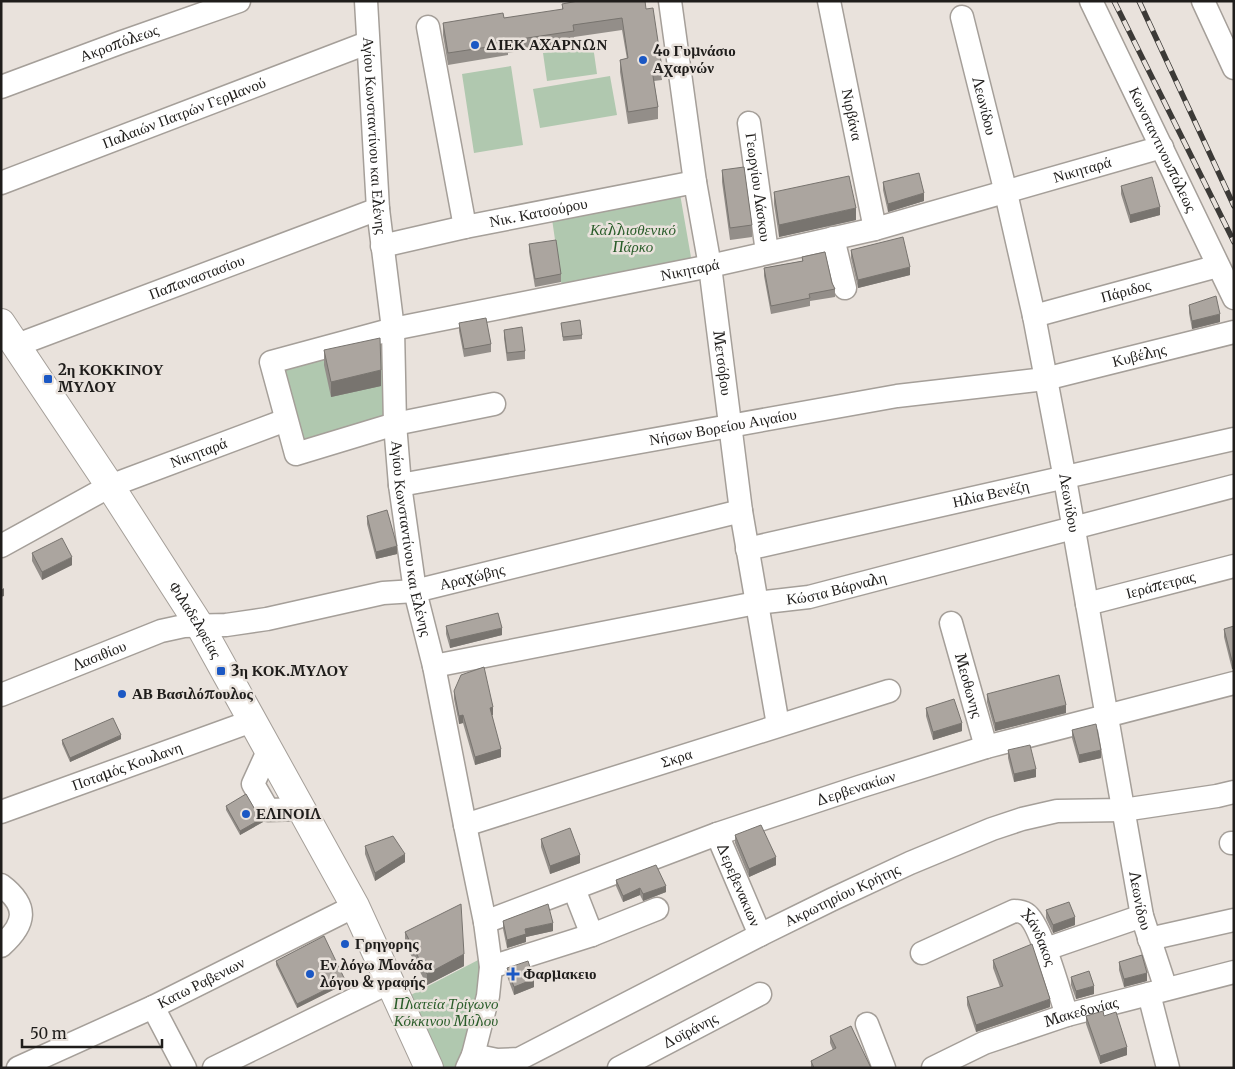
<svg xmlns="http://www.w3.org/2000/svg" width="1235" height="1069" viewBox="0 0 1235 1069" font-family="Merriweather,serif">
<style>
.green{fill:#b0c8af}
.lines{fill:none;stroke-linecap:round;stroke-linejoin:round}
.minor-casing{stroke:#a59f99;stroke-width:25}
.major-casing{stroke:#a59f99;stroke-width:30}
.minor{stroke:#fff;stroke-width:22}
.major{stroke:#fff;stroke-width:28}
.rail-casing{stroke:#3c3a37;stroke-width:5.5}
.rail{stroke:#e9e2dc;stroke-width:4;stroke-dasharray:11;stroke-linecap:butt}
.wall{fill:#938e89}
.shaded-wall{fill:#78746f}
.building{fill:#aba59f;stroke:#78746f}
.poi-dot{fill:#1b58c4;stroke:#e9e2dc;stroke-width:2}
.labels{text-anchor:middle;stroke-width:5;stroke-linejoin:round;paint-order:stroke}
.street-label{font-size:15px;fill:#1f1d1b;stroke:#e9e2dc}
.poi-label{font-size:15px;font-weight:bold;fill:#1f1d1b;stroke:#e9e2dc;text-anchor:start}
.park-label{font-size:15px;font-style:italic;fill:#295c29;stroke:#e9e2dc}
</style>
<rect width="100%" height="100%" fill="#e9e2dc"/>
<!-- green -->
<path class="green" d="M593 46 597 74 547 81 543 53Z
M511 66 523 145 474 153 462 74Z
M610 76 617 115 540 128 533 89Z
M680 194 692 263 562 288 552 219Z
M382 327 388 420 304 445 277 356Z
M482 958 481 1000 467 1055 456 1068H437L405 998Z"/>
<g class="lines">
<defs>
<g id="minor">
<path id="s1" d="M366 1 378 209 393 329 395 424 400 485 415 591 434 666 465 825 485 922 491 967 488 996 473 1055 467 1068"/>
<path id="s2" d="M670 1 695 182 710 266 741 511 778 725"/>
<path id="s3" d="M829 1 875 229"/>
<path id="s4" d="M1091 1 1234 298"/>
<path d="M1203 1 1234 68"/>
<path id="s5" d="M962 17 1006 193 1034 316 1065 479 1142 916 1166 989"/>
<path d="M428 27 465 227"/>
<path id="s6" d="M1 87 122 42 239 1"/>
<path id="s7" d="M749 123 767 252"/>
<path id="s8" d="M1 183 367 43"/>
<path d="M833 238 845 288"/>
<path id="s9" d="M382 246 465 227 695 182"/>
<path id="s10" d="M1034 316 1218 266"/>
<path id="s11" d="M17 345 378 209"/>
<path id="s12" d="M494 404 395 424 296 454 271 362 393 329 710 266 875 229 1162 147"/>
<path id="s13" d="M400 485 897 396 1045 379 1234 332"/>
<path id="s14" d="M1 546 110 486 286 420"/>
<path id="s15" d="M747 549 1234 439"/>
<path id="s16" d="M1087 604 1234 566"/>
<path id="s17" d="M951 623 986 747"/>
<path id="s18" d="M434 666 756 603 809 597 1234 486"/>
<path id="s19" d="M1 695 161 631 184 626 226 625 267 619 383 593 415 591 741 511"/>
<path d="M269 749 253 784 268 810 302 809"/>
<path id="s20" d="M1 812 252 721"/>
<path id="s21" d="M465 825 889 691"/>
<path id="s22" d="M717 834 760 935"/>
<path d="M1231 843H1234"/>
<path d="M1 885C29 906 26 924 1 946"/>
<path d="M574 889 592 935"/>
<path id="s23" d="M485 922 717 834 859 787 986 747 1234 683"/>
<path d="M1149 939 1234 920"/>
<path d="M1046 949 1142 916"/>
<path id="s24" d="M922 953 1014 911C1018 911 1023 912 1026 914 1041 923 1060 996 1067 1015"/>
<path d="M491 967 592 935 657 909"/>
<path d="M1149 994 1168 1068"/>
<path d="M153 1007 185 1068"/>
<path d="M867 1024 884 1068"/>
<path id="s25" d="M473 1055 497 1060 519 1059 760 935 833 899 910 863 992 829 1022 819 1057 811 1123 810 1217 796 1234 792"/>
<path id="s26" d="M18 1068 153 1007 355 906"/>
<path d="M214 1068 390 982"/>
<path id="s27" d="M619 1068 760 994"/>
<path id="s28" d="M933 1068 984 1043 1067 1015 1234 972"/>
</g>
<g id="major">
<path id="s29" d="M1 323 110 486 200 626 355 906 429 1068"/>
</g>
</defs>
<!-- minor casing -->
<use href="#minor" class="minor-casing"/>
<!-- major casing -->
<use href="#major" class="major-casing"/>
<!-- minor -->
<use href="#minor" class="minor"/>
<!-- major -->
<use href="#major" class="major"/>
<defs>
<path id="rail" d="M1114 1 1234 242
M1139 1 1234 206"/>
</defs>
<!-- rail casing -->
<use href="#rail" class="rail-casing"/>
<!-- rail -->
<use href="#rail" class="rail"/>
</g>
<!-- wall -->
<path class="wall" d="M562 4 646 9 662 68V80L654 81 658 107V119L628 124 620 72V60L627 59 622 30 574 37V42L508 53V55L448 65 443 35V23L504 18 562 10Z
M722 170 752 225V237L730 240 722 182Z
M883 182 924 201 888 212 883 190Z
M1121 186 1160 215 1130 223 1121 194Z
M774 192 856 220 779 237 774 204Z
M529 244 561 274V282L535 287 529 252Z
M851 250 910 275 858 288 851 258Z
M802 257 832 283 835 289V297L810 301V306L771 314 764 276V268L802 261Z
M1189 305 1220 322 1192 329 1189 313Z
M459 323 491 344V352L464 357 459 331Z
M561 323 582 335V339L563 341Z
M504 330 525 351V359L507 361 504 338Z
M324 350 381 386 331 397 324 365Z
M367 516 397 554 376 559 367 524Z
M32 553 72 565 42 580 32 561Z
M446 626 502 635 450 648 446 634Z
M1234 626V669H1232L1224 637V629Z
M454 691 493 715H492L501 757 475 765 463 723 459 724 454 699Z
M987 694 1066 713 995 731 987 702Z
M926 708 962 731 933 740 926 716Z
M1072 730 1101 758 1079 763 1072 738Z
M121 739 70 762 62 744V740Z
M1008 750 1036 777 1014 782 1008 758Z
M226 806 263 822 240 835 226 810Z
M735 835 776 865 749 877 735 843Z
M541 839 580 863 550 874 541 847Z
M365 846 405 862 375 881 365 854Z
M616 880 666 892 643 901 640 895 623 902 616 886Z
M1046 910 1075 925 1053 933 1046 918Z
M503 921 553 931 526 937V942L507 948 503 929Z
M405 932 464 966 427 985 405 944Z
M993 960 1050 1007 976 1032 967 1005V997L1000 987 993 968Z
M276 961 345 984 297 1008 276 965Z
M1119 962 1147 981 1124 987 1119 970Z
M507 968 534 987 514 995 507 976Z
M1071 977 1094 994 1076 999 1071 985Z
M1086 1016H1104L1127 1055 1100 1064 1086 1024Z
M830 1036 871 1068H811V1061L833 1050 830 1043Z"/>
<!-- shaded-wall -->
<path class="shaded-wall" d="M924 193V201L888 212V204Z
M1160 207V215L1130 223V215Z
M856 208V220L779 237V225Z
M910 267V275L858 288V280Z
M1220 314V322L1192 329V321Z
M381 370V386L331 397V382Z
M397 546V554L376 559V552Z
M72 557V565L42 580V572Z
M4 588V596L1 597V590Z
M502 628V635L450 648V640Z
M1232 661H1234V669H1232Z
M1066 705V713L995 731V723Z
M493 707V715L490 716V708Z
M463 715V723L459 724V716Z
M962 723V731L933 740V732Z
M121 735V739L70 762V758Z
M501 749V757L475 765V757Z
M1101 750V758L1079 763V755Z
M1036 769V777L1014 782V774Z
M263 818V822L240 835V831Z
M405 854V862L375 881V873Z
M580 855V863L550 874V866Z
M776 857V865L749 877V869Z
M666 886V892L643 901V894Z
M640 888V895L623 902V896Z
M1075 917V925L1053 933V925Z
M553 923V931L526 937V942L507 948V940L525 929Z
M464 954V966L427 985V974Z
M1147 973V981L1124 987V979Z
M534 979V987L514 995V987Z
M345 980V984L297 1008V1004Z
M1094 986V994L1076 999V991Z
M1050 999V1007L976 1032V1025Z
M1127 1047V1055L1100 1064V1056Z"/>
<!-- building -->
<path class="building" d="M578 1H645L646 9 653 8 662 68 652 70 658 107 628 112 620 60 628 58 622 18 573 25 574 31 507 41 508 44 448 53 443 23 503 13 504 18 563 9 562 4Z
M744 167 752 225 730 228 722 170Z
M919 173 924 193 888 204 883 182Z
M849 176 856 208 779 225 774 192Z
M1152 177 1160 207 1130 215 1121 186Z
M903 237 910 267 858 280 851 250Z
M556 240 561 274 535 279 529 244Z
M825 252 832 283 835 289 809 294 810 298 771 306 764 268 803 261 802 257Z
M1216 296 1220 314 1192 321 1189 305Z
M486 318 491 344 464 349 459 323Z
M580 320 582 335 563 337 561 323Z
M522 327 525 351 507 353 504 330Z
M380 338 381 370 331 382 324 350Z
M387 510 397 546 376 552 367 516Z
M62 538 72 557 42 572 32 553Z
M498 613 502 628 450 640 446 626Z
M1234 626V661H1232L1224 629Z
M484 667 493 707 490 708 501 749 475 757 463 715 459 716 454 691 461 675Z
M1059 675 1066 705 995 723 987 694Z
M954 699 962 723 933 732 926 708Z
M113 718 121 735 70 758 62 740Z
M1096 724 1101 750 1079 755 1072 730Z
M1030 745 1036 769 1014 774 1008 750Z
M246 794 257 813 263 818 240 831 226 806Z
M761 825 776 857 749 869 735 835Z
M570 828 580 855 550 866 541 839Z
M393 836 405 854 375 873 365 846Z
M656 865 666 886 643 894 640 888 623 896 616 880Z
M1069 902 1075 917 1053 925 1046 910Z
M461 904 464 954 427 974 405 932Z
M548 904 553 923 525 929 526 934 507 940 503 921Z
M324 936 345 980 297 1004 276 961Z
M1032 944 1050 999 976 1025 967 997 1003 986 993 960Z
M1142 955 1147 973 1124 979 1119 962Z
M528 961 534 979 514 987 507 968Z
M1089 971 1094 986 1076 991 1071 977Z
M1103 1011 1104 1016 1116 1012 1127 1047 1100 1056 1086 1016Z
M851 1026 871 1068H814L811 1061 836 1048 830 1036Z"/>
<!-- markers -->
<g class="poi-dot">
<circle cx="475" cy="45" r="5"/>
<circle cx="643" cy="60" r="5"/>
<rect x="43" y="374" width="10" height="10" rx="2.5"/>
<rect x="216" y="666" width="10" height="10" rx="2.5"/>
<circle cx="122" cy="694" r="5"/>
<circle cx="246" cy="814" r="5"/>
<circle cx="345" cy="944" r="5"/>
<circle cx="310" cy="974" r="5"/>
<path d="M510.5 966.5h5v5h5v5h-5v5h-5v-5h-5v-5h5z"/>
</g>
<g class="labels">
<!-- street labels -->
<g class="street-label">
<text dy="5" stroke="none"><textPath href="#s6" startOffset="126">Ακροπόλεως</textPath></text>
<text dy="5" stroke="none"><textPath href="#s5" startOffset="92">Λεωνίδου</textPath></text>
<text dy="5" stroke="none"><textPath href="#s8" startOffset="196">Παλαιών Πατρών Γερμανού</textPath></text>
<text dy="5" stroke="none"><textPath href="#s3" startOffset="116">Νιρβάνα</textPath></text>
<text dy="5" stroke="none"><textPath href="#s1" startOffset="135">Αγίου Κωνσταντίνου και Ελένης</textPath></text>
<text dy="5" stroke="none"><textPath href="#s4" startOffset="165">Κωνσταντινουπόλεως</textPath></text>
<text dy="5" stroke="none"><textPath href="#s12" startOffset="1134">Νικηταρά</textPath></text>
<text dy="5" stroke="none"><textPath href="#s7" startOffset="65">Γεωργίου Λάσκου</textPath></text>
<text dy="5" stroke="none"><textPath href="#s9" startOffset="160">Νικ. Κατσούρου</textPath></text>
<text dy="5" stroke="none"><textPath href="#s12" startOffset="729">Νικηταρά</textPath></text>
<text dy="5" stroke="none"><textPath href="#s11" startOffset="192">Παπαναστασίου</textPath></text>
<text dy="5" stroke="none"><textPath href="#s10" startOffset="95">Πάριδος</textPath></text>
<text dy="5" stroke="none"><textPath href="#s13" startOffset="751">Κυβέλης</textPath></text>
<text dy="5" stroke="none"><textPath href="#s2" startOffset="366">Μετσόβου</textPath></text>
<text dy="5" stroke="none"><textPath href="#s13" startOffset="328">Νήσων Βορείου Αιγαίου</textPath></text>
<text dy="5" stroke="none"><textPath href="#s14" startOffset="219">Νικηταρά</textPath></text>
<text dy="5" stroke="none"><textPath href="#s15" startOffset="250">Ηλία Βενέζη</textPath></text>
<text dy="5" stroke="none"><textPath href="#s5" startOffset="498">Λεωνίδου</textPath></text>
<text dy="5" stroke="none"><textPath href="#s1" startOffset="540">Αγίου Κωνσταντίνου και Ελένης</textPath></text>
<text dy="5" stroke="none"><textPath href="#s19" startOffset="489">Αραχώβης</textPath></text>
<text dy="5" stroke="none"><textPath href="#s16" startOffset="76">Ιεράπετρας</textPath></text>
<text dy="5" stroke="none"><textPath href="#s18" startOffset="410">Κώστα Βάρναλη</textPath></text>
<text dy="5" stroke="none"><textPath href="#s29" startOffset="355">Φιλαδελφείας</textPath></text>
<text dy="5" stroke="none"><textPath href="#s19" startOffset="106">Λασιθίου</textPath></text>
<text dy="5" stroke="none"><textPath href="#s17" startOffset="65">Μεοθωνης</textPath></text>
<text dy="5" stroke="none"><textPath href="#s21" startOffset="222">Σκρα</textPath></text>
<text dy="5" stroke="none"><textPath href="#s20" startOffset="134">Ποταμός Κουλανη</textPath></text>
<text dy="5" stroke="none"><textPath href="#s23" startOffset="394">Δερβενακίων</textPath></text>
<text dy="5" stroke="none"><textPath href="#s22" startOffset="55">Δερεβενακιων</textPath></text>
<text dy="5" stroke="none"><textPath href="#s25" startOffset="409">Ακρωτηρίου Κρήτης</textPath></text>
<text dy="5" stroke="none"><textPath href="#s5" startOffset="902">Λεωνίδου</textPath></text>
<text dy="5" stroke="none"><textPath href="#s24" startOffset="141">Χάνδακος</textPath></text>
<text dy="5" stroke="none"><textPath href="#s26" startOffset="202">Κατω Ραβενιων</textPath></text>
<text dy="5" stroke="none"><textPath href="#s28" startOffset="159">Μακεδονίας</textPath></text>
<text dy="5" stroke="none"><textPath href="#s27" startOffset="80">Δοϊράνης</textPath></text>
</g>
<!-- poi labels -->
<g class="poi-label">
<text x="485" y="50">ΔΙΕΚ ΑΧΑΡΝΩΝ</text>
<text x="653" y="56">4ο Γυμνάσιο<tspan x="653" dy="17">Αχαρνών</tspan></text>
<text x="58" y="375">2η ΚΟΚΚΙΝΟΥ<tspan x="58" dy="17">ΜΥΛΟΥ</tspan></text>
<text x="231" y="676">3η ΚΟΚ.ΜΥΛΟΥ</text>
<text x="132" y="699">ΑΒ Βασιλόπουλος</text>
<text x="256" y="819">ΕΛΙΝΟΙΛ</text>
<text x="355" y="949">Γρηγορης</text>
<text x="320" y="970">Εν λόγω Μονάδα<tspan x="320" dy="17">λόγου &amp; γραφής</tspan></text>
<text x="523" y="979">Φαρμακειο</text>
</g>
<!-- park labels -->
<g class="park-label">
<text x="633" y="235">Καλλισθενικό<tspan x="633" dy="17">Πάρκο</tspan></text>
<text x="446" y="1009">Πλατεία Τρίγωνο<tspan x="446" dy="17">Κόκκινου Μύλου</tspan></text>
</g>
</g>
<!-- border -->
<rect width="1235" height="1069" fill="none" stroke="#1f1d1b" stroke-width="5"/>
<!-- scale -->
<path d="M22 1039v8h140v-8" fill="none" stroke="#1f1d1b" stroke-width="2.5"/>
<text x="30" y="1039" font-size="15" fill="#1f1d1b" stroke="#e9e2dc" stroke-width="4" paint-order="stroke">50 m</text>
</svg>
